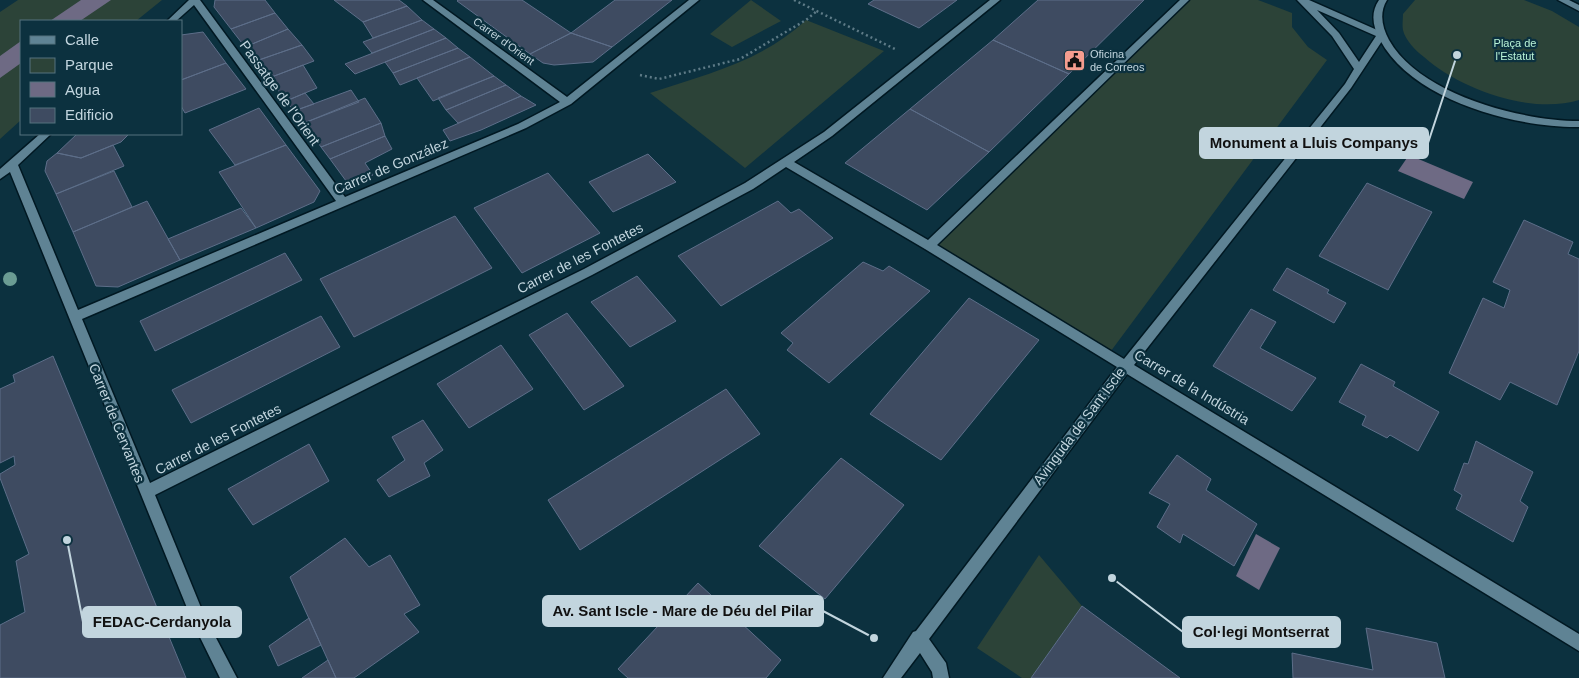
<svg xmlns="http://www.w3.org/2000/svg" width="1579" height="678" viewBox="0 0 1579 678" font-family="Helvetica,sans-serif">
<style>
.green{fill:#2c4338}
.water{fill:#6e6a84}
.building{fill:#3e4b61;stroke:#5d6e89}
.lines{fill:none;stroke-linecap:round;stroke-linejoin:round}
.street-casing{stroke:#001822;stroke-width:3}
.secondary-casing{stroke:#001822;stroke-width:3}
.path{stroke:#5e7b87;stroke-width:2.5;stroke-dasharray:2 3;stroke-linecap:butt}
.street{fill:#5f8394;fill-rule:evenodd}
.secondary{fill:#5f8394;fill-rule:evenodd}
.tree{fill:#6b9c93}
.labels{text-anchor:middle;stroke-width:4.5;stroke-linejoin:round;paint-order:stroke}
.far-street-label{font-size:11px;fill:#c2d5de;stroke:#0c313f}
.far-park-label{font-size:11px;fill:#b9f3d7;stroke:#0c313f}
.far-poi-label{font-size:11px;fill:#c2d5de;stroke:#0c313f;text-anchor:start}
.street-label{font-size:14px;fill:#c2d5de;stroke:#0c313f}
.leader{fill:none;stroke:#c2d5de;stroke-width:2}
.callout-dot{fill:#c2d5de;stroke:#0c313f;stroke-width:2}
.callout{fill:#c2d5de;stroke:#c2d5de;stroke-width:2}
.callout-label{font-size:15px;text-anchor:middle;font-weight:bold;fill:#111}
</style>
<rect width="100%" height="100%" fill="#0c313f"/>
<!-- green -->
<path class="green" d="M18 0H162L136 21H21V120L0 139V12Z
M751 0 781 21 732 47 710 34Z
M1185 0H1258L1292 13V27L1308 47 1327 60 1108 355 929 246Z
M1415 0H1524L1552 11 1579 27V100C1531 115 1460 89 1424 57 1416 51 1405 40 1403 30 1402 25 1403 19 1403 14Z
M806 20 884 51 745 168 650 93C706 74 761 62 806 20Z
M1039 555 1082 606 1031 678H1022L977 648Z"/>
<!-- water -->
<path class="water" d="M81 0H111L80 21H50Z
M21 41V63L0 78V56Z
M1409 155 1473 182 1464 199 1398 171Z
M1256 534 1280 548 1259 590 1236 576Z"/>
<!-- building -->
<path class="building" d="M215 0H265L275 13 231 29 214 7Z
M334 0H399L407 6 363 22Z
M458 0H522L571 33 530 54 457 1Z
M615 0H672L612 47 571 33Z
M874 0H957L919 28 868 4Z
M1038 0H1144L1069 74 993 40Z
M407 6 422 20 373 38 363 22Z
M275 13 288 29 245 47 231 29Z
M422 20 434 29 372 53 363 42Z
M288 29 302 45 256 61 245 47Z
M434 29 446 38 355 74 345 64Z
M203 32 226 63 181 80V35Z
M571 33 612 47 593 62 554 65 543 63 530 54Z
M446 38 458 48 393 73 385 62Z
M993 40 1069 74 989 152 910 109Z
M302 45 314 61 269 78 256 61Z
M458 48 470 57 400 85 393 73Z
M470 57 494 76 433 101 417 78Z
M226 63 246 89 185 113 181 106V80Z
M303 65 317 88 286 101 269 78Z
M494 76 506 85 446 110 438 98Z
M506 85 521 96 458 123 446 110Z
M351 90 359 102 304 123 294 111Z
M305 93 314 104 294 111 286 101Z
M521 96 536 105 481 130 450 141 443 130Z
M365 98 381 123 321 147 304 123Z
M259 108 286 145 235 165 209 130Z
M910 109 989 152 927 210 845 163Z
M381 123 385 136 330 159 321 147Z
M77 134H129L121 142 81 158 57 153Z
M385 136 392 149 365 163 373 175 349 185 330 159Z
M113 145 124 166 56 194 45 171 47 161 57 153 81 158Z
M286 145 320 191 314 202 256 228 219 172Z
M648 154 676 182 613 212 589 182Z
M114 171 132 207 73 232 56 194Z
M548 173 600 233 522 273 474 208Z
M1367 183 1432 212 1388 290 1319 256Z
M147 201 180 260 118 287 96 286 73 232Z
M778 201 791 213 799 209 833 238 721 306 678 256Z
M241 208 256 228 180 260 168 239Z
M455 216 492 268 354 337 320 279Z
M1524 220 1573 242 1568 254 1579 259V351L1557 405 1510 382 1500 400 1449 373 1483 298 1504 308 1510 290 1493 282Z
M285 253 302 280 155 351 140 321Z
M863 262 883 271 889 266 930 291 829 383 787 350 793 343 781 333Z
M1287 268 1329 290 1327 293 1346 303 1334 323 1273 290Z
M637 276 676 321 630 347 591 302Z
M969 298 1039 340 941 460 870 414Z
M1251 309 1276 322 1260 348 1316 378 1292 411 1213 366Z
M567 313 624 386 584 410 529 335Z
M321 316 340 347 191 423 172 390Z
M501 345 533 389 469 428 437 384Z
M53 356 186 678H0V625L25 612 16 561 29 554 0 478V474L15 465 14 456 0 463V389L15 382 13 375Z
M1361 364 1395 382 1393 386 1439 412 1418 451 1390 435 1387 438 1362 425 1366 416 1339 402Z
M726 389 760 434 580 550 548 500Z
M423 420 443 450 424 463 430 476 389 497 377 480 405 460 392 437Z
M1476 441 1533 472 1520 501 1528 507 1513 542 1456 509 1462 495 1454 490 1464 463 1468 464Z
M309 444 329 481 253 525 228 489Z
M1177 455 1211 479 1206 490 1257 524 1234 566 1183 534 1180 543 1157 527 1170 504 1149 493Z
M841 458 904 505 825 599 759 546Z
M345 538 369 567 390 555 420 605 404 614 419 632 354 678H336L290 577Z
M698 583 781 660 766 678H628L618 669Z
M1082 606 1180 678H1031Z
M309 618 321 645 278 666 269 646Z
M1366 628 1437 643 1445 678H1293L1292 653 1373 670Z
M328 660 336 678H302Z"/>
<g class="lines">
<defs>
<path id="street" d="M189 0H200L345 197 518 124 560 102 423 0H433L567 97 689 0H699L571 104 526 128 82 319 150 483 584 269 745 183 824 132 990 0H1000L832 136 794 162 928 240 1180 0H1189L937 245 1124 359 1345 84 1354 69 1332 36 1297 0H1309L1384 33 1386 35 1351 88 1134 365 1579 634V651L1127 374 929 639 946 663 949 678H933L932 672 920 653 901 678H883L913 632 916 631 1117 367 925 249 786 167 753 189 592 275 155 495 204 615 237 678H220L194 625 10 172 0 179V169L40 134H51L18 165 78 310 336 201 194 5 176 21H167ZM1317 10 1376 36 1359 62 1339 33Z"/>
<path id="secondary" d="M1379 0H1387C1379 13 1382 27 1389 40 1419 94 1521 121 1579 121V127C1515 128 1412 100 1380 40 1373 27 1370 13 1379 0Z
M1558 0H1569L1579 5V11Z"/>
</defs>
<!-- street casing -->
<use href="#street" class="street-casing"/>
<!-- secondary casing -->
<use href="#secondary" class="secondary-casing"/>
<!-- path -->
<path class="path" d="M794 0 897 50
M640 75 659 79 740 59 806 20 817 11"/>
<!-- street -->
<use href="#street" class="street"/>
<!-- secondary -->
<use href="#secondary" class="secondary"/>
</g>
<!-- trees -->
<circle class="tree" cx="10" cy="279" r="7"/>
<!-- icons -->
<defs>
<symbol id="civic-square" viewBox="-11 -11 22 22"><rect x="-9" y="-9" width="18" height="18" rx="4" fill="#f59d8f" stroke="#0c313f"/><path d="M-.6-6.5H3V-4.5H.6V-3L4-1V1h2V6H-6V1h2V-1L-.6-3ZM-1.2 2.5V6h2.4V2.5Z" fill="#111"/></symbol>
</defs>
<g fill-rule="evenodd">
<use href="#civic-square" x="1062" y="48" width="25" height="25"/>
</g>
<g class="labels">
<!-- far-street labels -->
<g class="far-street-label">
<text transform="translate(504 41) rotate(36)" y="4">Carrer d'Orient</text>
</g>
<!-- far-park labels -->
<g class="far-park-label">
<text x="1515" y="47">Plaça de<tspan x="1515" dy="13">l'Estatut</tspan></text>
</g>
<!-- far-poi labels -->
<g class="far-poi-label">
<text x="1090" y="58">Oficina<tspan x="1090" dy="13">de Correos</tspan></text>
</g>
<!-- street labels -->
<g class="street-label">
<text transform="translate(280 93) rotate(54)" y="5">Passatge de l'Orient</text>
<text transform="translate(391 166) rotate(-23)" y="5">Carrer de González</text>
<text transform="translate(580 258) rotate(-27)" y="5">Carrer de les Fontetes</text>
<text transform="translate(1192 387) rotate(31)" y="5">Carrer de la Indústria</text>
<text transform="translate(117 423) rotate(68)" y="5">Carrer de Cervantes</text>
<text transform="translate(1079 426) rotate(-53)" y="5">Avinguda de Sant Iscle</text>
<text transform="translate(218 439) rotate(-27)" y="5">Carrer de les Fontetes</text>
</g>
</g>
<!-- callouts -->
<path class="leader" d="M1457 55L1428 143M874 638L823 611M67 540L83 622M1112 578L1183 632"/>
<g class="callout-dot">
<circle cx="1457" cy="55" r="5"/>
<circle cx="874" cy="638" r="5"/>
<circle cx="67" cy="540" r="5"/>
<circle cx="1112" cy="578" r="5"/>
</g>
<g class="callout">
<rect x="1200" y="128" width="228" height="30" rx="5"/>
<rect x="543" y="596" width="280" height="30" rx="5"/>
<rect x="83" y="607" width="158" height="30" rx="5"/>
<rect x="1183" y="617" width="157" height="30" rx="5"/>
</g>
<g class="callout-label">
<text x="1314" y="148">Monument a Lluis Companys</text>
<text x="683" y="616">Av. Sant Iscle - Mare de Déu del Pilar</text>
<text x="162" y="627">FEDAC-Cerdanyola</text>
<text x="1261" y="637">Col·legi Montserrat</text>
</g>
<!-- legend -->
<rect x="20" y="20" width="162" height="115" fill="#0c313f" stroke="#55737f"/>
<rect x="30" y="36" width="25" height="8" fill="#5f8394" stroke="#55737f"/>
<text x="65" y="45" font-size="15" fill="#c2d5de">Calle</text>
<rect x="30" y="58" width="25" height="15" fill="#2c4338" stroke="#55737f"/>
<text x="65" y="70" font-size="15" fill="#c2d5de">Parque</text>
<rect x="30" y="82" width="25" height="15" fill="#6e6a84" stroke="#55737f"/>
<text x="65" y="95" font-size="15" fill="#c2d5de">Agua</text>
<rect x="30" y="108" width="25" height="15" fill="#3e4b61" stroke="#55737f"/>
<text x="65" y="120" font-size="15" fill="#c2d5de">Edificio</text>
</svg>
